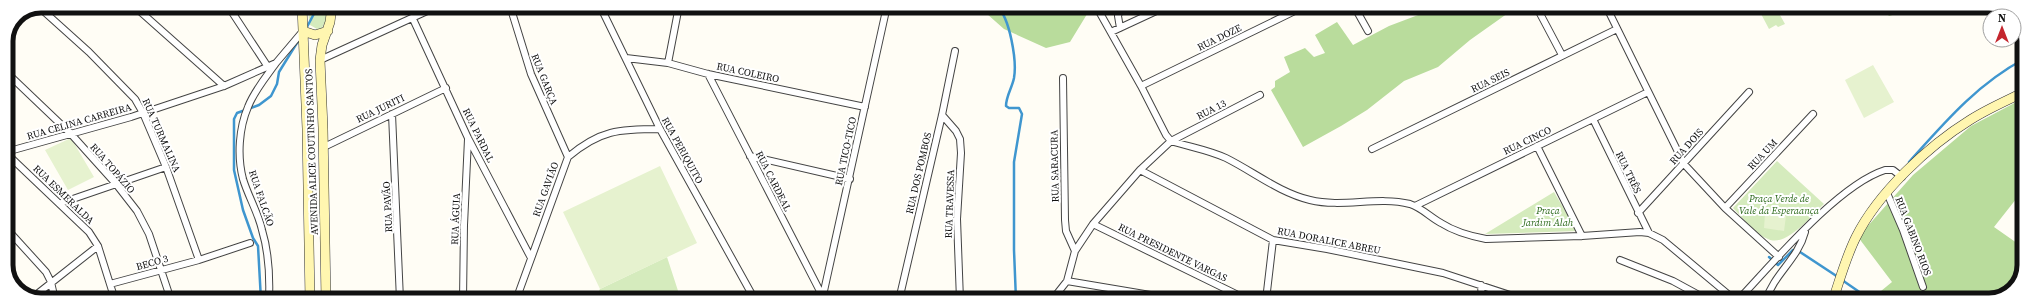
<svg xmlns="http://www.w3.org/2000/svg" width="2030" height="306" viewBox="0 0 2030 306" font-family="'Source Serif 4',serif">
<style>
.green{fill:#d5ebbd}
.forest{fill:#b9dc9c}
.pitch{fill:#e6f2cf}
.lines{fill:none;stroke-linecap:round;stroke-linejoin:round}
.stream{stroke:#3f96cf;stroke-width:2.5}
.street-casing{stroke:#444;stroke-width:8}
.secondary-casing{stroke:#333;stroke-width:10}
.street{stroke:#fff;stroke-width:6}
.secondary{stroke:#fff6b0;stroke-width:9}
.labels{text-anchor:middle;stroke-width:4;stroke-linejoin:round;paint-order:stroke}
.street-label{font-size:10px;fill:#111;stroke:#fff}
.park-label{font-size:10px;font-style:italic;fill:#2f6b1f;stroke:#fff}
.rim{fill:none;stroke:#111;stroke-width:5}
</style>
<rect width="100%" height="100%" fill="#fffdf5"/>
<!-- green -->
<path class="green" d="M307 6H328L327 18 322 28 317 29 310 25Z
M1751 6H1775L1785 24 1778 27 1776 25 1769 29 1760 12 1756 15Z
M1777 161 1824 204C1812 215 1786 248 1768 239 1755 234 1743 218 1733 208Z
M1554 192 1577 231 1485 234Z
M667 257 681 300H594L600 289Z"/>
<!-- forest -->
<path class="forest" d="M978 6H1092L1070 42 1046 48 1004 29Z
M1442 6H1518L1470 40 1438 67 1404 81 1367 110 1341 126 1303 147 1271 90 1275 87V81L1290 72 1284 57 1305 48 1314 57 1325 53 1315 35 1337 22 1353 45 1389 26Z
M1880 6H1925L1889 16Z
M2024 98V189L1994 227 2024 248V270L2012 291 1989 300H1870L1892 282 1858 237 1913 175 1971 126Z"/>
<!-- pitch -->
<path class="pitch" d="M1873 65 1894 102 1864 118 1845 80Z
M71 138 94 177 68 190 45 150Z
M660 166 697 243 600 289 563 212Z
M1765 214 1786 216 1784 231 1764 228Z"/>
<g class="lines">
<!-- stream -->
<path class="stream" d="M997 6C1010 18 1017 61 1014 78 1012 88 1006 96 1006 106L1009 108H1019L1022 114 1014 162V250L1016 300
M307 27 318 6
M1909 162C1944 123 1977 84 2024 59
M1769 257 1778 265 1793 250H1797L1838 277
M1842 280 1871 300
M261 300 258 246 253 238 243 210 234 170V119L237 113 259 105 271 96 277 84 279 72 300 38"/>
<defs>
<path id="street" d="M134 6 224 86
M228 6 268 67
M510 6 531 74 568 157
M600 6 660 129 755 300
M1096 6 1141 86 1166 135 1171 141C1190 147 1209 150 1226 158 1254 172 1280 193 1310 200 1343 208 1377 196 1410 204 1422 208 1430 217 1441 223 1455 232 1470 236 1486 239L1582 236 1640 232 1649 233 1663 240 1735 300
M1354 6 1368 31
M1536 6 1562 55
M1606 6 1684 164 1725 208 1779 257
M39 7 89 52 135 99 143 113 166 167 199 260
M413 19 468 138 531 258
M1120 28 1118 16 1121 6
M1111 32 1167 6
M626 58 668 63 708 74 865 107
M320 60 438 6
M668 63 679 6
M6 72 71 134 116 184 137 211 149 234 171 300
M708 74 823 297
M1063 78 1065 220 1066 231 1075 251
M1141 86 1305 6
M392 114 400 300
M942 115 956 131 960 139 961 153 957 219 960 300
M1593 119 1649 233
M1537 146 1582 236
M324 147 446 88
M1372 149 1617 29
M6 152 131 117 224 86 276 63 303 31
M6 153 89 232 98 246 115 300
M750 156 850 179
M1140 170 1273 240 1327 249 1443 273 1525 300
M1887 193 1903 230 1923 287
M61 203 166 167
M1415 206 1648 92
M1725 208 1813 114
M1638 213 1749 92
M1093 224 1236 294 1243 300
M6 228 46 272 51 282 55 300
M1620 260 1673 281 1708 300
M1067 281 1180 300
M110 284 199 260 250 243
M1481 285 1482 300
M32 298 98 246
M269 300C270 276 269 253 262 230 258 212 248 196 243 179 237 156 239 128 248 107 254 91 266 77 276 63
M463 300 464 225 468 139
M516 300 568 157C600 130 619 129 660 129
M822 300 887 6
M899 300 942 115 955 51
M1052 300 1067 281 1075 251 1093 224 1140 170 1171 141 1260 95
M1114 300 1122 291
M1266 300 1273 240
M1738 300C1773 263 1838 185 1885 170H1893L1902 177
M1766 300C1774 274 1798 259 1805 232"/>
<path id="secondary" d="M302 6 307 129 310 300
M303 31 315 35 328 31
M326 300 323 128 320 60 322 45 330 22 332 6
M1833 300C1840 279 1846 257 1856 237 1878 193 1928 146 1970 120 1987 109 2006 101 2024 92"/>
</defs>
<!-- street casing -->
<use href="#street" class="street-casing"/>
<!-- secondary casing -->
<use href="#secondary" class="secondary-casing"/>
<!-- street -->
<use href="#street" class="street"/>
<!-- secondary -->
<use href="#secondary" class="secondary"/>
</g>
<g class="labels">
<!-- street labels -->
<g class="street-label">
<text transform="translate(1219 37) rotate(-26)" y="4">RUA DOZE</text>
<text transform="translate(748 72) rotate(12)" y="4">RUA COLEIRO</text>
<text transform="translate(545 79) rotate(68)" y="4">RUA GARÇA</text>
<text transform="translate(1490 80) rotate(-26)" y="4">RUA SEIS</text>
<text transform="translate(380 108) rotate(-26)" y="4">RUA JURITI</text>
<text transform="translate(1211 109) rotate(-27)" y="4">RUA 13</text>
<text transform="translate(79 121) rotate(-16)" y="4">RUA CELINA CARREIRA</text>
<text transform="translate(162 135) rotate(66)" y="4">RUA TURMALINA</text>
<text transform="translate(479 135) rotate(64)" y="4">RUA PARDAL</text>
<text transform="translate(1527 140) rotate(-26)" y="4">RUA CINCO</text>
<text transform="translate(1686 146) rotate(-48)" y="4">RUA DOIS</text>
<text transform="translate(683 150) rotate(61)" y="4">RUA PERIQUITO</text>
<text transform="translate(845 151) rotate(-78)" y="4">RUA TICO-TICO</text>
<text transform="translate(311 152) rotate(-92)" y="4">AVENIDA ALICE COUTINHO SANTOS</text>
<text transform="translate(1762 154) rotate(-47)" y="4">RUA UM</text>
<text transform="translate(1054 166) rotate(-91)" y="4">RUA SARACURA</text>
<text transform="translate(113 168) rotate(49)" y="4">RUA TOPÁZIO</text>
<text transform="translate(1629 172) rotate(64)" y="4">RUA TRÊS</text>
<text transform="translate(918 173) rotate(-77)" y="4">RUA DOS POMBOS</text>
<text transform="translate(774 181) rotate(63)" y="4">RUA CARDEAL</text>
<text transform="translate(545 189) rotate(-70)" y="4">RUA GAVIÃO</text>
<text transform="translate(64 194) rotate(44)" y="4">RUA ESMERALDA</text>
<text transform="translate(262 198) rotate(71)" y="4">RUA FALCÃO</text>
<text transform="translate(949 204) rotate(-88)" y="4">RUA TRAVESSA</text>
<text transform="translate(387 207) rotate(-93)" y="4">RUA PAVÃO</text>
<text transform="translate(455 219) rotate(-88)" y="4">RUA ÁGUIA</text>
<text transform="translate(1914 236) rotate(69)" y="4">RUA GABINO RIOS</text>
<text transform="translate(1329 240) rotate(11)" y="4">RUA DORALICE ABREU</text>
<text transform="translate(1173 252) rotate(26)" y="4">RUA PRESIDENTE VARGAS</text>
<text transform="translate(152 262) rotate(-16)" y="4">BECO 3</text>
</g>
<!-- park labels -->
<g class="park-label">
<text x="1779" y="202">Praça Verde de<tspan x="1779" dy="12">Vale da Esperaança</tspan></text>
<text x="1548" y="214">Praça<tspan x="1548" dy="12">Jardim Alah</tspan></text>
</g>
</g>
<!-- crop -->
<path d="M0 0H2030V306H0ZM41 13H1989A28 28 0 0 1 2017 41V265A28 28 0 0 1 1989 293H41A28 28 0 0 1 13 265V41A28 28 0 0 1 41 13Z" fill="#fff" fill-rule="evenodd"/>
<path class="rim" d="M41 13H1989A28 28 0 0 1 2017 41V265A28 28 0 0 1 1989 293H41A28 28 0 0 1 13 265V41A28 28 0 0 1 41 13Z"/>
<!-- north arrow -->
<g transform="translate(2002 28)"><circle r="19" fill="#ffffff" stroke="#a0a0a0"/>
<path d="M0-3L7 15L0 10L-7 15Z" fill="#c4262e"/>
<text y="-6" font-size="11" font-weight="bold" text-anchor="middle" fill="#111111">N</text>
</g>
</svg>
